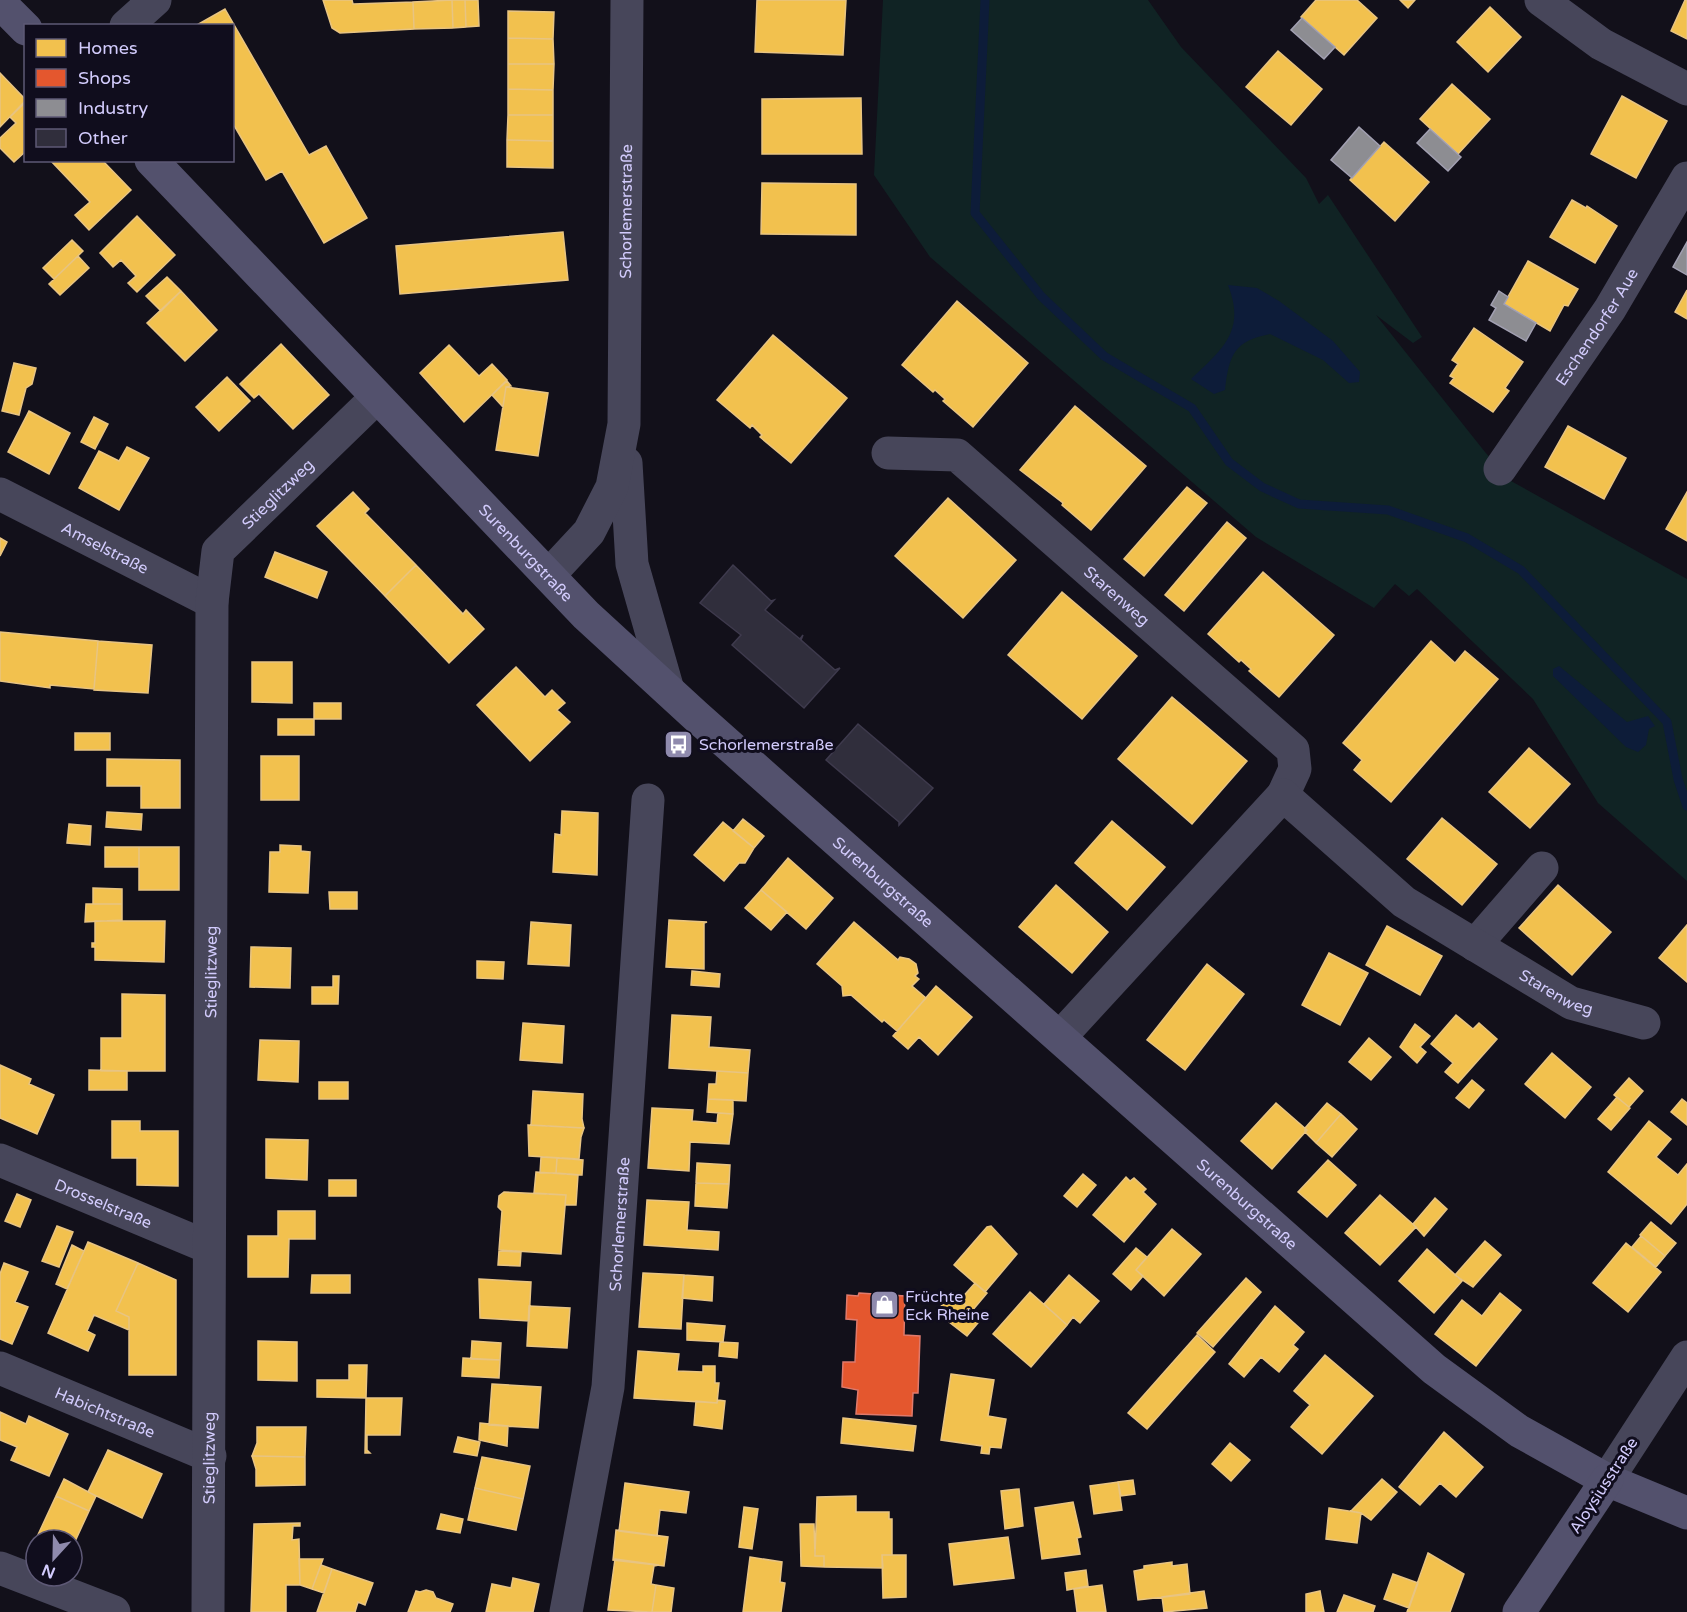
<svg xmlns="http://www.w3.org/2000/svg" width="1687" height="1612" viewBox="0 0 1687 1612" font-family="'Varela Round',sans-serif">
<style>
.green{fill:#102324}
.water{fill:#0d1c39}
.homes{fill:#f2c14e;stroke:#e8c482;stroke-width:1.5}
.shops{fill:#e4572e;stroke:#df7a6c;stroke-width:1.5}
.industry{fill:#8d8d92;stroke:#a2a0b2;stroke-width:1.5}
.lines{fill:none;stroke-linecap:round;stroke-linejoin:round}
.stream{stroke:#0d1c39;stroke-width:9}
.building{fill:#302e3c;stroke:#3e3a4d;stroke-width:1.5}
.street{stroke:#47465a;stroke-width:33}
.secondary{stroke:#53516d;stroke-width:33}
.labels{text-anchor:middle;stroke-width:6;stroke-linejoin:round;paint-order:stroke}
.street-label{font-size:16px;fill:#d2cbfc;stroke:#100d1d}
.poi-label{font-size:16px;fill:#d2cbfc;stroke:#100d1d;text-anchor:start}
</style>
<rect width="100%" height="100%" fill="#12101a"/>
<!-- green -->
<path class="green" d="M883 0H1148L1181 47 1306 178 1319 204 1328 195 1422 337 1413 343 1376 315 1485 452 1511 481 1687 579V881L1598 803 1533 699 1417 589 1409 596 1395 584 1374 608 1256 537 930 257 874 175Z"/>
<!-- water -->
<path class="water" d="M1228 285 1257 288 1279 301 1333 341 1360 372 1359 382 1349 383 1323 360 1270 334C1234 341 1229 355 1225 390L1214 394 1191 379C1223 349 1246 331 1228 285Z
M1559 666 1627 722 1648 716 1655 726 1649 729 1646 745 1638 752 1626 747 1553 676V669Z"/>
<!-- homes -->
<path class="homes" d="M323 0H352L353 4 413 2 414 29 340 33 332 28Z
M452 0 453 28 414 29 413 2Z
M452 0H465L466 27 453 28Z
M465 0H478L479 26 466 27Z
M757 0H846L843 55 755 52Z
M1316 0H1357L1377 18 1344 55 1301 17Z
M1400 0H1415L1408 8Z
M1685 0H1687V39L1671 31Z
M1490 7 1521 37 1488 72 1457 42Z
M225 9 309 155 326 146 367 218 324 243 282 171 266 180 232 122V26H195Z
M508 11 554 12 553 39 508 38Z
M508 38 553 39 554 64H508Z
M1278 51 1322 89 1291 125 1246 87Z
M508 64H554L553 90 508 89Z
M0 73 26 100 0 127Z
M1452 84 1490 119 1458 154 1420 119Z
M508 89 553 90V115H508Z
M1622 96 1667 121 1636 178 1591 154Z
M861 98 862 154H762V99Z
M26 102V151L14 162 0 148V138L16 123 10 117Z
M508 115H553V141L507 140Z
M507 140 553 141V168L507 167Z
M1384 142 1429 182 1395 221 1350 180Z
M50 160H102L131 190 89 230 75 215 90 202Z
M762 183 856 184V235L761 234Z
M1572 200 1586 208 1587 206 1617 226 1595 263 1550 237Z
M137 216 175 255 137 292 128 283 136 276 121 260 113 267 100 253Z
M563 232 568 280 400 294 396 246Z
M72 240 83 251 54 279 43 268Z
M78 256 89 268 60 295 49 284Z
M1528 261 1578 289 1568 306 1564 305 1550 331 1504 304Z
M167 277 181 291 161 311 146 296Z
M1687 290V319L1675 312Z
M181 291 217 330 185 361 147 323Z
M957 301 1028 363 973 427 943 401 945 399 935 390 933 392 902 365Z
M1474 328 1523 362 1505 388 1509 391 1493 412 1450 383 1454 378 1450 376 1458 364 1452 360Z
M773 335 847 398 791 463 760 437 762 435 752 425 750 428 717 400Z
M281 344 329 395 293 429 259 394 254 398 240 384Z
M449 345 479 376 492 364 507 380 464 422 420 373Z
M14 363 36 368 32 384 26 388 19 415 2 411Z
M227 377 250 401 219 431 196 407Z
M507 381 511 386 506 387 503 407 492 395Z
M506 387 548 393 538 456 496 450Z
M1075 406 1146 466 1091 530 1062 505 1063 503 1020 470Z
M29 411 70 433 49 474 8 452Z
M94 417 108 424 95 449 81 442Z
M1568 426 1626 458 1604 499 1545 467Z
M127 447 149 458 119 510 79 488 99 451 119 461Z
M1187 487 1207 503 1144 576 1124 559Z
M353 492 369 509 365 513 416 565 385 596 317 526Z
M1687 492V541L1666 529Z
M948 498 1016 560 963 618 895 556Z
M1227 522 1246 538 1184 611 1165 595Z
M0 538 7 542 0 556Z
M275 552 327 572 317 598 265 577Z
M416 565 463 614 466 610 484 629 449 663 385 596Z
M1263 572 1334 635 1279 697 1249 671 1251 669 1241 660 1239 662 1208 634Z
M1062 592 1137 656 1082 719 1008 655Z
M0 632 98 641 94 689 50 685V688L0 681Z
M98 641 152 645 148 693 94 690Z
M1431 641 1455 663 1465 651 1498 679 1391 802 1354 770 1362 760 1343 743Z
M252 662H292V703L252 702Z
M516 667 545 697 552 690 565 703 557 710 570 722 530 761 477 705Z
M1172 697 1247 761 1192 824 1118 759Z
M314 703H341V719H314Z
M278 719H314V735H278Z
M75 733H110V750H75Z
M1529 748 1570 784 1530 828 1489 792Z
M261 756H299V800H261Z
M107 759 180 760V808H141V786H107Z
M562 811 598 813 597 875 553 872 555 834 561 835Z
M107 812 142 814 141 830 106 827Z
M1442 818 1497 864 1462 905 1407 859Z
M743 819 764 836 754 848 733 831Z
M1112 821 1165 867 1127 910 1075 863Z
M723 822 754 848 745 863H739L724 881 694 855Z
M69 824 91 826 90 845 67 843Z
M280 845 301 846V851L310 852 308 893 269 892 270 852H280Z
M105 847H139V867H105Z
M139 847H179V890H139Z
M788 858 833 898 806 929 761 890Z
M1056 885 1108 932 1072 973 1019 927Z
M1558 885 1611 932 1572 975 1519 928Z
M93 888 122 889V904H93Z
M761 890 787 912 771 930 745 908Z
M329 892H357V909H330Z
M86 904H122V920L85 922Z
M669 920 707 922 704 923V969L666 967Z
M95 921H165L164 962 95 960V947H92V943H95Z
M531 922 571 925 569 966 528 964Z
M854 922 898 960 900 957 909 959 916 964 918 973 915 976 919 979 912 986 926 998 897 1031 884 1020 882 1022 851 995 843 996 842 986 817 964Z
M1687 925V982L1659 958Z
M1387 926 1442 956 1420 995 1366 965Z
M251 947 291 948 290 988 250 987Z
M1329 953 1368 973 1340 1025 1302 1005Z
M477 961 504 962 503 979 477 978Z
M1207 964 1244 994 1185 1070 1147 1040Z
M692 971 720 974 719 987 691 985Z
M333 976H339L338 1004H312V987H333Z
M936 986 972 1017 938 1055 919 1037 908 1049 893 1036Z
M122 994 165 995V1071H101V1038H122Z
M672 1015 711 1017 709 1047 750 1050 748 1073 669 1068Z
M1456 1015 1473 1029 1479 1023 1497 1039 1458 1083 1445 1072 1453 1063 1431 1044Z
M523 1023 564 1026 562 1063 520 1060Z
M1415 1024 1430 1036 1420 1047 1426 1052 1417 1063 1400 1047Z
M1369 1038 1391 1057 1371 1080 1349 1062Z
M260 1040 299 1041 298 1082 258 1080Z
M1552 1053 1591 1087 1565 1118 1525 1084Z
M0 1065 31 1079 29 1084 54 1095 37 1134 0 1118Z
M89 1070 127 1071V1090H89Z
M717 1071 748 1073 746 1101 708 1099 709 1084H716Z
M1629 1078 1643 1091 1629 1107 1614 1095Z
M1472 1080 1484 1090 1469 1108 1456 1098Z
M319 1082H348V1099H319Z
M533 1091 583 1094 582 1119 584 1128 531 1125Z
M1617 1097 1630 1108 1611 1130 1598 1119Z
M708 1099 733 1100V1114L707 1112Z
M1682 1099 1687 1103V1125L1671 1112Z
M1276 1103 1307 1130 1272 1169 1241 1141Z
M1327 1103 1341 1114 1316 1143 1305 1132V1128Z
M652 1108 693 1110 692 1121 717 1123 718 1113 733 1114 729 1144 690 1142 689 1171 648 1168Z
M1341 1114 1357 1129 1332 1157 1316 1143Z
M112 1121H140V1131H178V1186L137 1185V1158H112Z
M1649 1121 1671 1139 1656 1157 1678 1175 1687 1164V1204L1671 1224 1608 1172Z
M528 1125 584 1128 581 1137 579 1159 529 1156Z
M266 1139 308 1140 307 1180 266 1178Z
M541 1157 557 1158 556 1173H540Z
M557 1158 583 1160 582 1175 556 1173Z
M1328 1160 1356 1185 1327 1217 1298 1192Z
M697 1163 730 1165 729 1184 696 1183Z
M536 1172 578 1175 576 1205H565L566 1195 534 1193Z
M1083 1174 1096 1185 1077 1207 1064 1196Z
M1126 1177 1130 1181 1134 1178 1146 1189 1143 1192 1156 1204 1124 1242 1093 1215Z
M329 1180H356V1196H329Z
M696 1183 729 1184 727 1208 695 1206Z
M504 1192 566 1195 561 1254 499 1250 502 1211 498 1207 499 1196Z
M17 1194 31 1200 20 1227 5 1221Z
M1380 1195 1416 1227 1380 1265 1345 1233Z
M1435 1198 1447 1209 1424 1236 1413 1224Z
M647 1200 689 1202 687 1230 719 1232 718 1250 644 1245Z
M278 1211H315V1239H289L288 1277H248V1236H278Z
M1651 1222 1676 1243 1665 1256 1640 1235Z
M57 1226 73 1232 59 1267 42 1261Z
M991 1226 1017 1254 985 1292 954 1265 987 1227Z
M1172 1229 1201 1254 1164 1296 1136 1270Z
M1641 1236 1665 1256 1656 1267 1632 1247Z
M1485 1241 1501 1255 1473 1287 1455 1275Z
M88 1242 138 1263 116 1311 129 1317V1330L94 1315 87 1331 95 1335 88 1351 48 1333Z
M1626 1243 1661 1272 1628 1312 1593 1283Z
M72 1245 84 1251 67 1289 56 1284Z
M1136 1248 1147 1257 1136 1270 1143 1276 1131 1290 1113 1274Z
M1427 1249 1462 1281 1434 1313 1399 1281Z
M499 1251 521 1252 520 1266 498 1265Z
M4 1263 28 1272 15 1302 28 1307 12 1344 0 1339V1274Z
M138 1263 176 1280V1375H129V1317L116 1311Z
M643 1273 684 1275 681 1329 639 1327Z
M312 1275H350V1293H311Z
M684 1275 713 1277 712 1301 682 1298Z
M1069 1275 1099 1301 1080 1323 1073 1317 1067 1325 1044 1304Z
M1246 1278 1261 1292 1213 1347 1197 1333Z
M479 1279 531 1282 529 1321 480 1318Z
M975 1283 987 1293 972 1311 960 1300Z
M1030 1292 1067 1325 1031 1367 993 1334Z
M1500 1293 1521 1310 1476 1366 1435 1334 1462 1300 1482 1316Z
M952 1294 982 1318 967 1336 936 1312Z
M529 1306 570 1308 567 1348 527 1346Z
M1275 1306 1304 1332 1293 1345 1298 1349 1279 1372 1261 1357 1244 1377 1229 1364Z
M687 1323 725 1326 723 1342 687 1340Z
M1197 1335 1215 1352 1147 1429 1128 1413Z
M258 1341 297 1342V1381L258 1380Z
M472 1341 501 1343 500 1360 471 1359Z
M720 1342 738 1343 737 1358 719 1356Z
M638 1351 679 1354 677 1371 703 1372V1366H715V1383H719L717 1403 634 1398Z
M1325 1355 1373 1396 1322 1454 1291 1427 1310 1405 1294 1391Z
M463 1358 500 1360 499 1378 462 1376Z
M349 1365H367L366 1398 317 1397V1380H349Z
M951 1374 994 1380 988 1416 1006 1419 1001 1448 990 1447 989 1454 981 1453 982 1446 941 1440Z
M492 1384 541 1387 538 1428 489 1425Z
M366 1398H402L400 1435H367V1450L370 1453H365Z
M718 1400 725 1401 722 1429 694 1425 696 1401 717 1403Z
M0 1412 26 1424 29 1416 68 1434 49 1476 11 1460 17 1447 0 1440Z
M843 1418 916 1426 913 1451 841 1443Z
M480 1423 508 1426 507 1446 479 1440Z
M257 1427H306L305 1457 252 1456 257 1443Z
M1444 1432 1483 1467 1456 1497 1440 1483 1420 1505 1399 1487Z
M458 1437 480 1442 477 1456 454 1452Z
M1230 1443 1250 1460 1231 1481 1212 1464Z
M108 1450 162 1474 142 1518 88 1492Z
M252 1456 305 1457V1485L256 1486V1469Z
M482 1457 530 1466 523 1499 475 1488Z
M64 1479 96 1496 89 1511 56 1496Z
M1382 1479 1397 1492 1371 1520 1361 1513 1351 1511Z
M1133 1480 1135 1494 1121 1496 1118 1482Z
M1118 1482 1122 1510 1094 1514 1090 1486Z
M625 1483 689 1492 686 1513 660 1510 657 1536 619 1531Z
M475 1488 523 1499 516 1530 468 1520Z
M1019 1489 1023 1526 1005 1529 1001 1491Z
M56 1496 89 1511 72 1548V1540L36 1539Z
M856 1496V1512H889V1519H892V1555H882L883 1568 824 1567V1556H815L817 1497Z
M1073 1502 1081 1537 1077 1538 1080 1554 1042 1559 1035 1508Z
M744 1507 758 1509 752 1549 739 1547Z
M1329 1508 1361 1513 1357 1543 1326 1539Z
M441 1514 463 1519 460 1533 437 1529Z
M300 1523V1526H293L292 1540 299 1539 300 1585H286V1612H251L254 1524Z
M800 1524H814L815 1556H824V1567L801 1566Z
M616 1530 668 1537 664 1566 613 1560Z
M1008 1537 1014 1578 954 1585 949 1544Z
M1428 1553 1464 1574 1450 1612H1407Z
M882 1555H906V1597L883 1598Z
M750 1557 782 1562 780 1582 785 1583 781 1612H743Z
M299 1559H323L312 1589 300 1585Z
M615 1559 659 1565 654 1566 651 1584 656 1585 652 1612 608 1610Z
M1172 1562V1566L1187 1564 1190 1594 1138 1600 1134 1571 1144 1569V1566Z
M321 1565 332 1569 324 1593 312 1589Z
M332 1569 373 1583 365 1605 358 1602 355 1612H317Z
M1086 1570 1088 1586 1067 1590 1065 1573Z
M1393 1574 1418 1583 1409 1608 1384 1599Z
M513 1578 539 1584 533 1612H486L492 1584 511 1588Z
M656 1585 674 1588 671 1612H652Z
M1102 1585 1106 1612H1077L1074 1589Z
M426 1590 433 1592 436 1598 453 1604 450 1612H408L416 1591 420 1592Z
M1204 1591 1207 1608 1164 1612 1162 1597Z
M1320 1591 1324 1612H1306V1594Z
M1344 1595 1375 1606 1373 1612H1337Z"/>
<!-- shops -->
<path class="shops" d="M859 1293 905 1296 904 1335 920 1336 918 1393H913L912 1416 856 1414 858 1390 842 1387 843 1362H855L857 1320 846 1319 847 1295 858 1296Z"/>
<!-- industry -->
<path class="industry" d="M1302 18 1335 47 1324 59 1291 30Z
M1359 127 1380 146 1352 178 1331 160Z
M1430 129 1461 157 1448 171 1417 143Z
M1687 242V275L1673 267Z
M1499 291 1508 297 1504 304 1536 323 1526 341 1489 320 1496 308 1491 305Z"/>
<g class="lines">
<!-- stream -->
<path class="stream" d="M985 0 975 213 1041 296 1104 356 1192 408 1229 462 1262 487 1299 504 1388 510 1467 538 1521 570 1667 722 1678 779 1687 806"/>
</g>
<!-- building -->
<path class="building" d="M733 565 771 601 774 600 765 610 800 639 803 635 801 640 835 670 840 668 804 708 732 645 741 635 700 603Z
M858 724 933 788 899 825V822L826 760Z"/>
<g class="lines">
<!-- street -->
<g class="street">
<path d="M1541 0 1601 44 1687 89"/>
<path d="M126 26 155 0"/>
<path id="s1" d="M888 453 957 455 1293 750 1295 769 1283 795"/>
<path d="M626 463 632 564 668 690"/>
<path id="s2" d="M1500 469 1610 309 1687 178"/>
<path id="s3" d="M0 494 212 602"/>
<path id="s4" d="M549 575 589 532 612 487 624 424 627 0"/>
<path d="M1475 945 1542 868"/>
<path id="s5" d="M1060 1037 1283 795 1404 902 1571 1003 1644 1023"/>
<path id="s6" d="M0 1160 208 1247"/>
<path id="s7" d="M0 1368 210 1456"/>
<path d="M1607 1480 1687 1357"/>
<path d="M0 1568 114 1612"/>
<path id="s8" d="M208 1612 212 602 218 551 376 398"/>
<path id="s9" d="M566 1612 608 1387 648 800"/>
</g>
<!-- secondary -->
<g class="secondary">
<path d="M0 3 26 29"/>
<path id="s10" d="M151 160 586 615 696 716 1434 1369 1519 1431 1607 1480 1687 1513"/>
<path d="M1519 1612 1607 1480"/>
</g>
</g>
<!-- icons -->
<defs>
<symbol id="bus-square" viewBox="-11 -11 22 22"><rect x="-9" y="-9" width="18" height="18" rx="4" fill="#8f8aad" stroke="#100d1d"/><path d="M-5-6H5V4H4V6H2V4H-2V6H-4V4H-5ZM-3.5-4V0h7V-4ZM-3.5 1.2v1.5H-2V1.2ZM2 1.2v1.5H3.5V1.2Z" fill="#fff"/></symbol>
<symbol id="shop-square" viewBox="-11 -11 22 22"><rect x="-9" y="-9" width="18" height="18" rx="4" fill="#8f8aad" stroke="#100d1d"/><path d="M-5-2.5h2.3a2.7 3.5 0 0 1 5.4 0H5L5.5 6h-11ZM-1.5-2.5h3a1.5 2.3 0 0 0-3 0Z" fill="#fff"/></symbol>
</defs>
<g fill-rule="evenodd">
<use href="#bus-square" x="662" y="728" width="33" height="33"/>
<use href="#shop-square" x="868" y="1288" width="33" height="33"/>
</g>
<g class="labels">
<!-- street labels -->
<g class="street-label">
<text dy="6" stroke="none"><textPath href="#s4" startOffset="386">Schorlemerstraße</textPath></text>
<text dy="6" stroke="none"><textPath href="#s2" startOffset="172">Eschendorfer Aue</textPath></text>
<text dy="6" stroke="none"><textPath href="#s8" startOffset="1144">Stieglitzweg</textPath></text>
<text dy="6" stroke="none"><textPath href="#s3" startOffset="118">Amselstraße</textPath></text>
<text dy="6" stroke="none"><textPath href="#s10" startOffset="543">Surenburgstraße</textPath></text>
<text dy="6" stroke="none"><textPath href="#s1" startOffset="282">Starenweg</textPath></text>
<text dy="6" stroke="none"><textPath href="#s10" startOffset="1029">Surenburgstraße</textPath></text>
<text dy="6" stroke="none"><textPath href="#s8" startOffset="640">Stieglitzweg</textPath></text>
<text dy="6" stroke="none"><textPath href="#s5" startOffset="668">Starenweg</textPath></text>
<text dy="6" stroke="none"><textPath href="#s6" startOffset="112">Drosselstraße</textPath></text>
<text dy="6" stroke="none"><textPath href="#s10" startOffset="1515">Surenburgstraße</textPath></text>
<text dy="6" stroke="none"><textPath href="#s9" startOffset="392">Schorlemerstraße</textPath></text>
<text dy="6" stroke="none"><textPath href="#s7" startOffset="114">Habichtstraße</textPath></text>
<text dy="6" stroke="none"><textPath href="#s8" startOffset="154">Stieglitzweg</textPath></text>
<text transform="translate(1603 1485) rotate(-57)" y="6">Aloysiusstraße</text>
</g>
<!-- poi labels -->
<g class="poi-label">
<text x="699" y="750">Schorlemerstraße</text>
<text x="905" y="1302">Früchte<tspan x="905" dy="18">Eck Rheine</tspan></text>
</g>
</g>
<!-- legend -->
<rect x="24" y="24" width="210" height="138" fill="#100d1d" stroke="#5e5976" stroke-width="1.5"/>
<rect x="36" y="39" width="30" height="18" fill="#f2c14e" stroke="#5e5976" stroke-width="1.5"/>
<text x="78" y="54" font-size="18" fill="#d2cbfc">Homes</text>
<rect x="36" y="69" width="30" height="18" fill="#e4572e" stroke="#5e5976" stroke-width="1.5"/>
<text x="78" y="84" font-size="18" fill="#d2cbfc">Shops</text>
<rect x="36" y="99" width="30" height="18" fill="#8d8d92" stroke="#5e5976" stroke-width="1.5"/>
<text x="78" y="114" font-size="18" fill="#d2cbfc">Industry</text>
<rect x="36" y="129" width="30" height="18" fill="#302e3c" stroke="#5e5976" stroke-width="1.5"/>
<text x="78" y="144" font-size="18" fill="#d2cbfc">Other</text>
<!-- north arrow -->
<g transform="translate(54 1558) rotate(202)"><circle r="28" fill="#100d1d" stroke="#5e5976" stroke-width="1.5"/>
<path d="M0-4.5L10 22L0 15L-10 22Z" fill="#8f8aad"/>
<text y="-9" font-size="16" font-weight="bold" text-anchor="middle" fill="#d2cbfc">N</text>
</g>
</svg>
